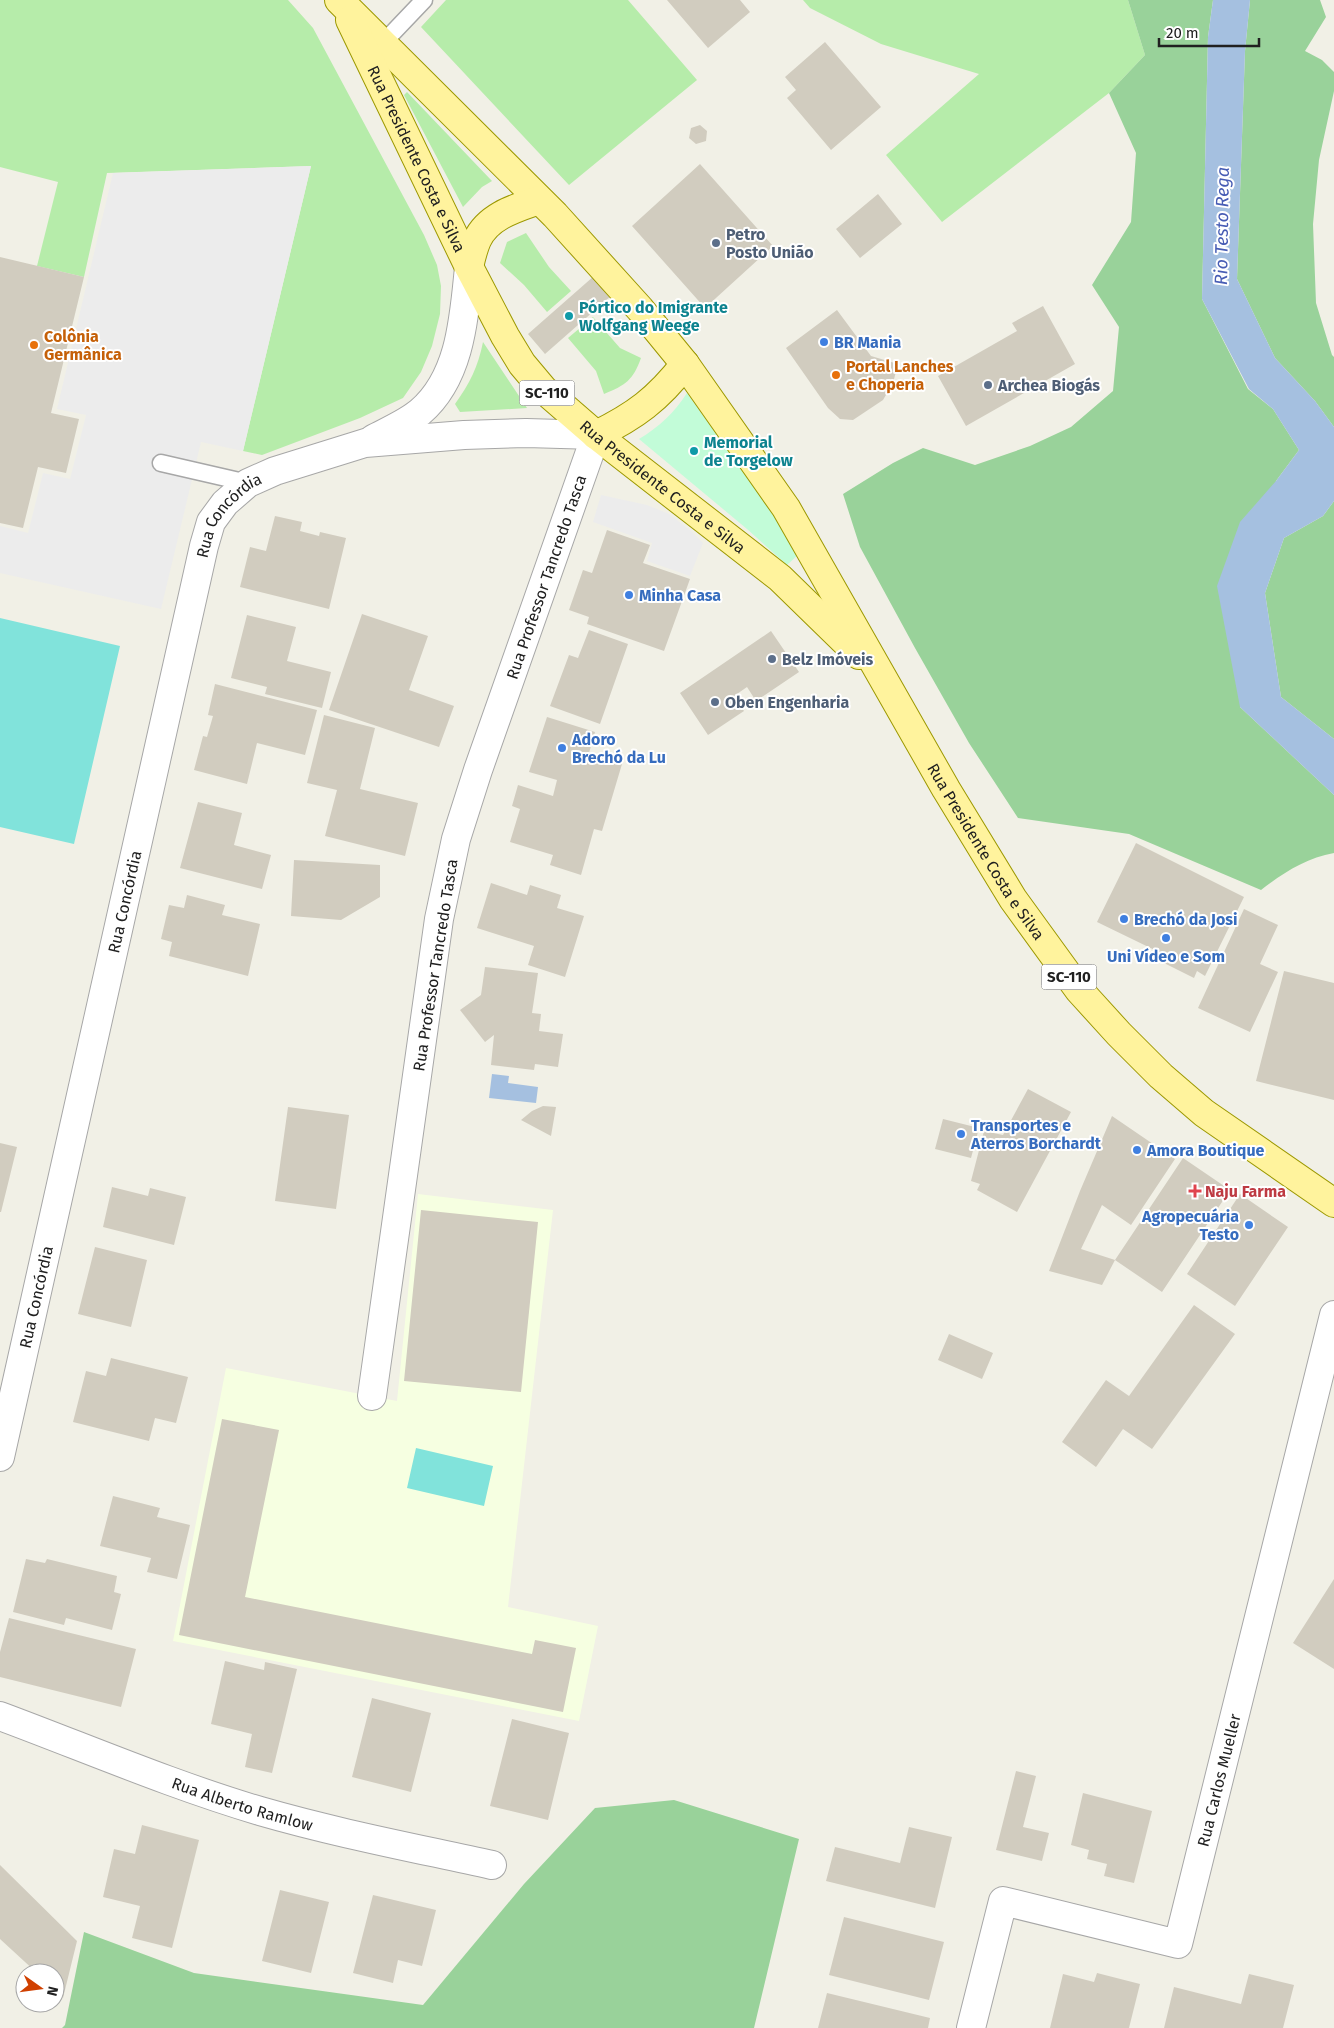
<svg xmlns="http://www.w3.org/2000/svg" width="1334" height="2028" viewBox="0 0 1334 2028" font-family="'Fira Sans',sans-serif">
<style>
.education{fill:#f6ffe1}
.grass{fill:#b6ecaa}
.forest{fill:#99d29a}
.park{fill:#c2fcd8}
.pitch{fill:#81e3db}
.parking{fill:#ececec}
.water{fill:#a5c0e0}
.building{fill:#d1ccbf}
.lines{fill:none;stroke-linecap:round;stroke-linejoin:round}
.lane-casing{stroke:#a7a7a7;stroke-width:19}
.street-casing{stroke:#a7a7a7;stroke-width:30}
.primary-casing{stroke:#9c9800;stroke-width:30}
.lane{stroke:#fff;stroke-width:16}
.street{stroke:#fff;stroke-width:28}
.primary{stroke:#fff39d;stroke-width:28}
.service-dot{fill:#5c6f8a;stroke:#fff;stroke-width:2}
.culture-dot{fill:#0f9aa8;stroke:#fff;stroke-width:2}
.shop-dot{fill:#3f7fe0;stroke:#fff;stroke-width:2}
.food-dot{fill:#e8710a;stroke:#fff;stroke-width:2}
.health-dot{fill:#e0444e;stroke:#fff;stroke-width:2}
.labels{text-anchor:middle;stroke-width:4;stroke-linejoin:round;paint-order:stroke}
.shield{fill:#fff;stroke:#636363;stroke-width:1}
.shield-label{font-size:15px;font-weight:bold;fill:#202020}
.street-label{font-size:16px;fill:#202020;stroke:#fff}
.service-label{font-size:16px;font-weight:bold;fill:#4e5e75;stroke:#fff;text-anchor:start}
.culture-label{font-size:16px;font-weight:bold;fill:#0d838f;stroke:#fff;text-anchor:start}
.food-label{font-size:16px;font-weight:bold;fill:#c56008;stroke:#fff;text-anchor:start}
.shop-label{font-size:16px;font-weight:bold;fill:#366cbe;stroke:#fff;text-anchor:start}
.health-label{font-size:16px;font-weight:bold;fill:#be3a42;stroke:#fff;text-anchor:start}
.water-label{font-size:18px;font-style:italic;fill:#475cb4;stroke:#fff}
</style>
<rect width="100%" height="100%" fill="#f1f0e6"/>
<!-- education -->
<path class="education" d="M418 1194 553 1210 508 1607 598 1626 579 1721 173 1641 226 1368 397 1401Z"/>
<!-- grass -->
<path class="grass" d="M0 0H288L313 28 424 235 437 265 441 286 440 314 432 346 421 372 403 398 360 418 262 455 243 451 311 166 107 173 84 277 37 266 58 182 0 167Z
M446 0H628L697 80 569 185 421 27Z
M803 0H1128L1145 55 1109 93 942 222 886 155 979 74 881 44 810 8Z
M407 92 492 181 482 187 463 207 404 95Z
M526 233 549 267 571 291 547 312 524 285 500 263 507 242Z
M593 317 620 348 641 358C633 380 626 385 604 394L596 371 568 338Z
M483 342 527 408 460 412 455 404C470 383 478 367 483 342Z"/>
<!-- forest -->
<path class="forest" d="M1128 0H1213L1208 37 1202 299 1248 389 1273 409 1299 450 1276 481 1240 707 1334 795V853C1306 858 1283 873 1261 890L1129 834 1018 818 969 743 915 648 860 547 843 494 893 463 923 448 975 465 1030 446 1071 427 1113 391 1119 327 1092 285 1131 222 1136 153 1109 93 1145 55Z
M1250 0H1320L1326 17 1305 51 1322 60 1334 72V91L1319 160 1313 224 1316 303 1332 355 1334 357V427L1315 401 1275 358 1237 279 1245 51Z
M1334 501V739L1281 697 1265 593 1284 538 1323 516Z
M674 1800 799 1839 754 2028H62L65 2025 84 1932 194 1973 423 2005 524 1884 595 1808Z"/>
<!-- park -->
<path class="park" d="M687 393 769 508 799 554 787 565 747 529 639 439C659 427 674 413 687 393Z"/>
<!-- pitch -->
<path class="pitch" d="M0 618 120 646 74 844 0 827Z
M416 1448 493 1466 484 1506 407 1488Z"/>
<!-- parking -->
<path class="parking" d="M311 166 243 451 201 442 161 609 0 573V526L28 533 43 473 70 479 86 415 57 409 113 173Z
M601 495 647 505 669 514 691 531 703 543 690 576 647 561 652 543 593 522Z"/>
<!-- water -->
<path class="water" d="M1213 0H1250L1245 51 1237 279 1275 358 1315 401 1334 427V501L1323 516 1284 538 1265 593 1281 697 1334 739V795L1240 707 1217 586 1240 522 1276 481 1299 450 1273 409 1249 389 1202 299 1208 37Z
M492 1074 509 1076 508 1083 538 1087 536 1103 489 1098Z"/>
<!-- building -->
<path class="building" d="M667 0H740L750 12 708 48Z
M825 42 881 107 831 150 787 98 796 90 785 77Z
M700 125 707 131 706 141 696 144 689 138 691 128Z
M700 164 773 246 705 308 632 226Z
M878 194 902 224 860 258 836 229Z
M0 257 84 277 51 413 79 419 66 473 38 467 23 528 0 523Z
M594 276 611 296 545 354 528 334Z
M1043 306 1075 364 966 426 938 376 1017 331 1012 323Z
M837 310 871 356 898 364 893 383 883 400 853 420 840 419 828 408 786 348Z
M275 516 302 522 300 531 319 536 320 532 346 538 329 609 240 587 250 547 266 551Z
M607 530 650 545 643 563 690 579 664 651 587 624 589 617 569 610 583 570 592 573Z
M362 614 428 636 409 690 454 706 439 747 329 710Z
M247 615 296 627 287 661 331 672 322 708 265 694 267 687 231 678Z
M589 630 628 644 600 724 550 706 569 655 578 658Z
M771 631 799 672 756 701 747 687 734 696 744 711 708 735 680 693Z
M215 684 317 710 305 755 257 743 247 784 194 770 203 736 207 737 213 716 208 715Z
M324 715 375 728 360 789 418 803 405 856 325 836 337 790 307 783Z
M547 717 595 732 589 753 622 764 602 831 594 829 581 875 550 865 553 855 510 842 520 809 512 806 518 785 553 796 557 780 529 772Z
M198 802 242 813 234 845 271 855 262 889 180 868Z
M1136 843 1244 897 1205 976 1197 971 1194 978 1164 963 1167 956 1097 922Z
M294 860 380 865V897L341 920 291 916Z
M491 883 527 895 530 885 561 895 557 908 584 916 565 977 528 965 534 946 477 928Z
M187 895 225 905 222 915 260 924 248 976 169 956 172 942 161 939 169 905 184 908Z
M1244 909 1278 925 1260 964 1278 972 1250 1032 1198 1008Z
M485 967 538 973 532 1013 541 1014 539 1031 563 1034 558 1067 535 1064 534 1070 491 1065 494 1035 485 1042 460 1010 481 995Z
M1284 971 1334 983V1100L1256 1081Z
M1028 1089 1071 1112 1017 1212 977 1190 980 1184 971 1181 984 1131 1003 1135Z
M543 1106 556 1107 551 1136 521 1120 532 1111Z
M288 1107 349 1115 336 1209 275 1201Z
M1112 1116 1175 1159 1131 1225 1102 1205 1081 1249 1115 1260 1102 1285 1049 1271 1080 1191Z
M943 1119 979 1128 971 1158 935 1149Z
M0 1143 17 1147 1 1212H0Z
M1183 1158 1230 1190 1162 1292 1115 1260Z
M112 1187 148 1196 150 1188 186 1197 174 1245 103 1227Z
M1240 1194 1288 1227 1235 1306 1187 1274Z
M421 1210 538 1222 521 1392 404 1381Z
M95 1247 147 1260 131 1327 78 1314Z
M1194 1305 1235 1334 1152 1449 1123 1429 1096 1467 1062 1442 1106 1380 1129 1396Z
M949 1334 993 1353 982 1379 938 1360Z
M111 1358 188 1377 176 1423 155 1418 149 1441 73 1422 86 1371 106 1376Z
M222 1419 279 1430 245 1597 532 1654 535 1640 576 1648 563 1712 179 1635Z
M113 1496 160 1508 157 1517 190 1525 177 1579 147 1572 151 1558 100 1546Z
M26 1559 45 1563 47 1559 117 1576 114 1592 121 1594 112 1630 66 1618 64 1625 13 1612Z
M1334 1579V1669L1293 1643Z
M9 1618 136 1649 121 1707 0 1677V1652Z
M225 1661 264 1670 265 1662 297 1669 272 1773 245 1767 252 1734 211 1724Z
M372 1698 431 1713 411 1792 352 1777Z
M512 1719 569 1733 548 1820 490 1806Z
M1016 1771 1036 1776 1023 1827 1049 1833 1042 1861 996 1850Z
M1083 1793 1152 1811 1134 1883 1104 1876 1107 1864 1087 1859 1089 1850 1071 1845Z
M142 1825 199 1840 172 1948 132 1938 140 1906 103 1897 114 1849 135 1854Z
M909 1827 952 1837 935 1908 826 1881 835 1847 900 1863Z
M0 1865 77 1941 63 1998 55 1990V1973H37L0 1939Z
M280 1890 329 1902 311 1973 262 1961Z
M373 1895 436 1910 422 1966 398 1960 393 1983 353 1973Z
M844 1917 944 1942 929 2000 829 1975Z
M1097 1973 1140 1984 1129 2028H1050L1063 1974 1094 1982Z
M1249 1974 1294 1985 1283 2028H1164L1174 1987 1241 2004Z
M827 1993 930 2018 928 2028H818Z"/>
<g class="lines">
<defs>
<path id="lane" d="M383 43 424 0
M161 463 248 483"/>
<g id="street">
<path d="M373 439C388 431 407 423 420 412 461 377 464 317 469 267"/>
<path id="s1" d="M0 1457 204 546 211 522 225 503 248 483 275 471 365 443 464 435 526 433 596 435 478 770 456 839 439 919 372 1396"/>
<path id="s2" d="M0 1716C86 1748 172 1785 260 1811 336 1833 415 1848 492 1865"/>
<path id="s3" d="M971 2028 1003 1901 1178 1944 1334 1315"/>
</g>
<g id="primary">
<path id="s4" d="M339 0 555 215 640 309 685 364 786 508 946 789 1013 899 1079 990 1119 1034 1161 1076 1204 1113 1334 1203"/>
<path id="s5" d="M350 20 469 267 505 336 522 364 543 389 596 435 780 578 859 655"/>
<path d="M469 267C471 258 473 249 477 240 488 216 516 208 539 200"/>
<path d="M596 435C635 416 658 399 685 364"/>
</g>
</defs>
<!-- lane casing -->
<use href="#lane" class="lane-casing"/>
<!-- street casing -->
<use href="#street" class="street-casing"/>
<!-- primary casing -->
<use href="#primary" class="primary-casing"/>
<!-- lane -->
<use href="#lane" class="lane"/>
<!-- street -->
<use href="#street" class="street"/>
<!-- primary -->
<use href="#primary" class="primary"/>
</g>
<!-- markers -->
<g class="service-dot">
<circle cx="716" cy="243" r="5"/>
<circle cx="988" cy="385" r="5"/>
<circle cx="772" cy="659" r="5"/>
<circle cx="715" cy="702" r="5"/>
</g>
<g class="culture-dot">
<circle cx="569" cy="316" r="5"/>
<circle cx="694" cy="451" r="5"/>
</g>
<g class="shop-dot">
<circle cx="824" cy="342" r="5"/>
<circle cx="629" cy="595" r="5"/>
<circle cx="562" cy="748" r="5"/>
<circle cx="1124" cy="919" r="5"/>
<circle cx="1166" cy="938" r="5"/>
<circle cx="961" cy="1134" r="5"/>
<circle cx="1137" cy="1150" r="5"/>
<circle cx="1249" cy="1225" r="5"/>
</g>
<g class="food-dot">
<circle cx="34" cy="345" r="5"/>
<circle cx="836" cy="375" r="5"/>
</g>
<path class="health-dot" d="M1192.5 1183.5h5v5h5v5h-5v5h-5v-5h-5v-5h5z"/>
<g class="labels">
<!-- shield labels -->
<g class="shield">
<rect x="519.5" y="380.5" width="55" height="25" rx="4"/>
<rect x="1041.5" y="964.5" width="55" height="25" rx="4"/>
</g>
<g class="shield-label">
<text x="547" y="398">SC-110</text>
<text x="1069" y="982">SC-110</text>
</g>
<!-- street labels -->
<g class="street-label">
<text dy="6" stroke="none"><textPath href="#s5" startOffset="154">Rua Presidente Costa e Silva</textPath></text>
<text dy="6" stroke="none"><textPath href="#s5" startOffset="572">Rua Presidente Costa e Silva</textPath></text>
<text dy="6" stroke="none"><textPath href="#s1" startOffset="974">Rua Concórdia</textPath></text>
<text transform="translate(546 577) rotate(-71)" y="6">Rua Professor Tancredo Tasca</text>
<text dy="6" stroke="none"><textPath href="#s4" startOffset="1076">Rua Presidente Costa e Silva</textPath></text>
<text dy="6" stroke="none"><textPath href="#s1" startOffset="569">Rua Concórdia</textPath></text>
<text transform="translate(435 965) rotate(-81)" y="6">Rua Professor Tancredo Tasca</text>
<text dy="6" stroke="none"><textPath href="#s1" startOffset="164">Rua Concórdia</textPath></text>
<text dy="6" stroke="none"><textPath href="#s3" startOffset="480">Rua Carlos Mueller</textPath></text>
<text dy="6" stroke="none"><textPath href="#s2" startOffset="258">Rua Alberto Ramlow</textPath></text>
</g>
<!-- service labels -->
<g class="service-label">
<text x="726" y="240">Petro<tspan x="726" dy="18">Posto União</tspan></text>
<text x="998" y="391">Archea Biogás</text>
<text x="782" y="665">Belz Imóveis</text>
<text x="725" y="708">Oben Engenharia</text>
</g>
<!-- culture labels -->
<g class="culture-label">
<text x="579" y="313">Pórtico do Imigrante<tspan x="579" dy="18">Wolfgang Weege</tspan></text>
<text x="704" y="448">Memorial<tspan x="704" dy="18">de Torgelow</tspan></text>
</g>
<!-- food labels -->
<g class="food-label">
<text x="44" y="342">Colônia<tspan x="44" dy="18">Germânica</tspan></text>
<text x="846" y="372">Portal Lanches<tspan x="846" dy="18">e Choperia</tspan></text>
</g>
<!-- shop labels -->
<g class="shop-label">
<text x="834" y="348">BR Mania</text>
<text x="639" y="601">Minha Casa</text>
<text x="572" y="745">Adoro<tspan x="572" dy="18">Brechó da Lu</tspan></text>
<text x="1134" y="925">Brechó da Josi</text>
<text x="1166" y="962" text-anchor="middle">Uni Vídeo e Som</text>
<text x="971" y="1131">Transportes e<tspan x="971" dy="18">Aterros Borchardt</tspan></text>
<text x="1147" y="1156">Amora Boutique</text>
<text x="1239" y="1222" text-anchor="end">Agropecuária<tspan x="1239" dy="18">Testo</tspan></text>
</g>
<!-- health labels -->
<g class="health-label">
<text x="1205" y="1197">Naju Farma</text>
</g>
<!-- water labels -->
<g class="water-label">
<text transform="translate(1222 226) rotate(-89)" y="6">Rio Testo Rega</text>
</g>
</g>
<!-- north arrow -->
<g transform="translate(40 1988) rotate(104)"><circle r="24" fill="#ffffff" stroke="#a6a6a6"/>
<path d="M0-4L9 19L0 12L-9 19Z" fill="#d04000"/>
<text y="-8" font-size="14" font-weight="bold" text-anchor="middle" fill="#202020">N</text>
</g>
<!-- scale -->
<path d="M1159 38v8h100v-8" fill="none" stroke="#202020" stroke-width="2.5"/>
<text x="1166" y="38" font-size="15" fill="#202020" stroke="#ffffff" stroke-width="4" paint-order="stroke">20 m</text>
</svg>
